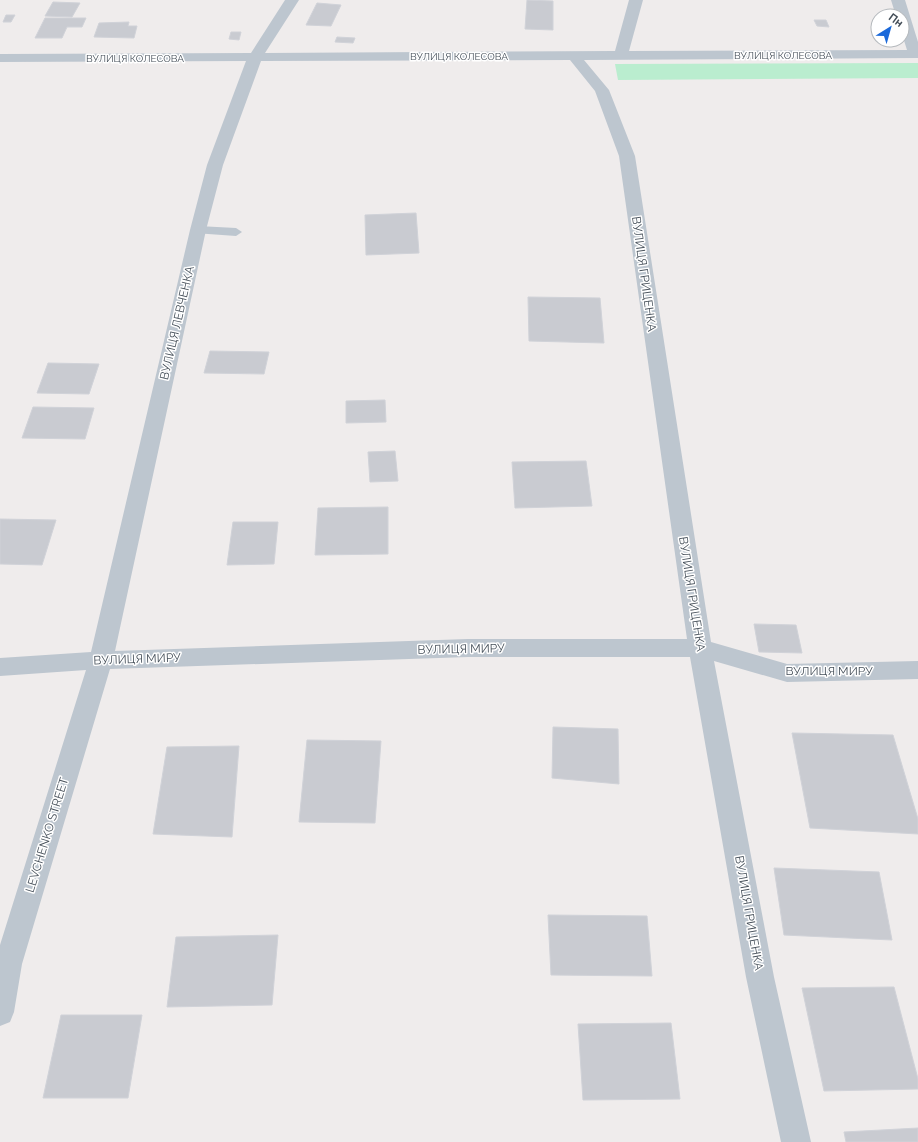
<svg xmlns="http://www.w3.org/2000/svg" width="918" height="1142" viewBox="0 0 918 1142" font-family="Raleway,sans-serif">
<style>
.green{fill:#baedcf}
.building{fill:#c9cbd1;stroke:#d0d2d8}
.lines{fill:none;stroke-linecap:round;stroke-linejoin:round}
.service{fill:#bdc6cf;fill-rule:evenodd}
.minor{fill:#bdc6cf;fill-rule:evenodd}
.labels{text-anchor:middle;stroke-width:3;stroke-linejoin:round;paint-order:stroke}
.far-street-label{font-size:10px;fill:#454f59;stroke:#fff}
.street-label{font-size:12px;fill:#454f59;stroke:#fff}
</style>
<rect width="100%" height="100%" fill="#efecec"/>
<!-- green -->
<path class="green" d="M918 63V78L618 80 615 64Z"/>
<!-- building -->
<path class="building" d="M527 0 553 1V30L525 29Z
M53 2 80 3 72 17 45 16Z
M317 3 341 5 331 26 306 25Z
M6 15H15L11 22H3Z
M45 18H86L82 27H67L62 38H35Z
M814 20H826L829 27 817 26Z
M129 22 128 26H137L134 38 94 37 99 23Z
M231 32H241L239 40 229 39Z
M337 37 355 38 353 43 335 42Z
M416 213 419 253 366 255 365 215Z
M528 297 600 298 604 343 529 341Z
M210 351 269 352 264 374 204 373Z
M48 363 99 364 89 394 37 393Z
M385 400 386 422 346 423V401Z
M33 407 94 408 85 439 22 438Z
M395 451 398 481 370 482 368 452Z
M586 461 592 506 515 508 512 462Z
M388 507V554L315 555 318 508Z
M0 519 56 520 42 565 0 564Z
M233 522H278L274 564 227 565Z
M754 624 796 625 802 653 759 652Z
M553 727 618 729 619 784 552 778Z
M792 733 893 735 918 819V834L810 828Z
M307 740 381 741 375 823 299 822Z
M239 746 232 837 153 834 167 747Z
M774 868 879 872 892 940 784 935Z
M548 915 647 916 652 976 551 975Z
M278 935 272 1005 167 1007 176 937Z
M894 987 918 1079V1089L824 1091 802 988Z
M61 1015H142L128 1098H43Z
M671 1023 680 1099 583 1100 578 1024Z
M918 1128V1142H846L844 1132Z"/>
<g class="lines">
<!-- service -->
<path class="service" d="M198 226 236 228 242 232 236 236 194 233 192 230 194 227Z"/>
<!-- minor -->
<path class="minor" d="M285 0H299L265 53 615 51 629 0H643L629 51 907 50 902 34V16H896L891 0H905L918 42V58L584 60 609 90 635 156 711 642 787 664 918 661V679L787 682 714 661 774 977 811 1142H781L746 977 690 657H468L110 669 22 964 14 1012 10 1022 0 1026V945L86 670 0 676V658L91 652 190 230 207 165 246 61 0 62V54L251 53ZM570 60 595 91 619 156 687 639H468L115 651 206 230 223 165 261 61Z"/>
</g>
<g class="labels">
<!-- far-street labels -->
<g class="far-street-label">
<text x="783" y="59">ВУЛИЦЯ КОЛЕСОВА</text>
<text x="459" y="60">ВУЛИЦЯ КОЛЕСОВА</text>
<text x="135" y="62">ВУЛИЦЯ КОЛЕСОВА</text>
</g>
<!-- street labels -->
<g class="street-label">
<text transform="translate(644 274) rotate(82)" y="4">ВУЛИЦЯ ГРИЦЕНКА</text>
<text transform="translate(177 323) rotate(-77)" y="4">ВУЛИЦЯ ЛЕВЧЕНКА</text>
<text transform="translate(692 594) rotate(81)" y="4">ВУЛИЦЯ ГРИЦЕНКА</text>
<text transform="translate(461 649) rotate(-1)" y="4">ВУЛИЦЯ МИРУ</text>
<text transform="translate(137 659) rotate(-2)" y="4">ВУЛИЦЯ МИРУ</text>
<text x="829" y="675">ВУЛИЦЯ МИРУ</text>
<text transform="translate(47 835) rotate(-73)" y="4">LEVCHENKO STREET</text>
<text transform="translate(749 913) rotate(80)" y="4">ВУЛИЦЯ ГРИЦЕНКА</text>
</g>
</g>
<!-- north arrow -->
<g transform="translate(890 28) rotate(37)"><circle r="19" fill="#ffffff" stroke="#b5b9bd"/>
<path d="M0-3L7 15L0 10L-7 15Z" fill="#1b69da"/>
<text y="-6" font-size="11" font-weight="bold" text-anchor="middle" fill="#454f59">Пн</text>
</g>
</svg>
